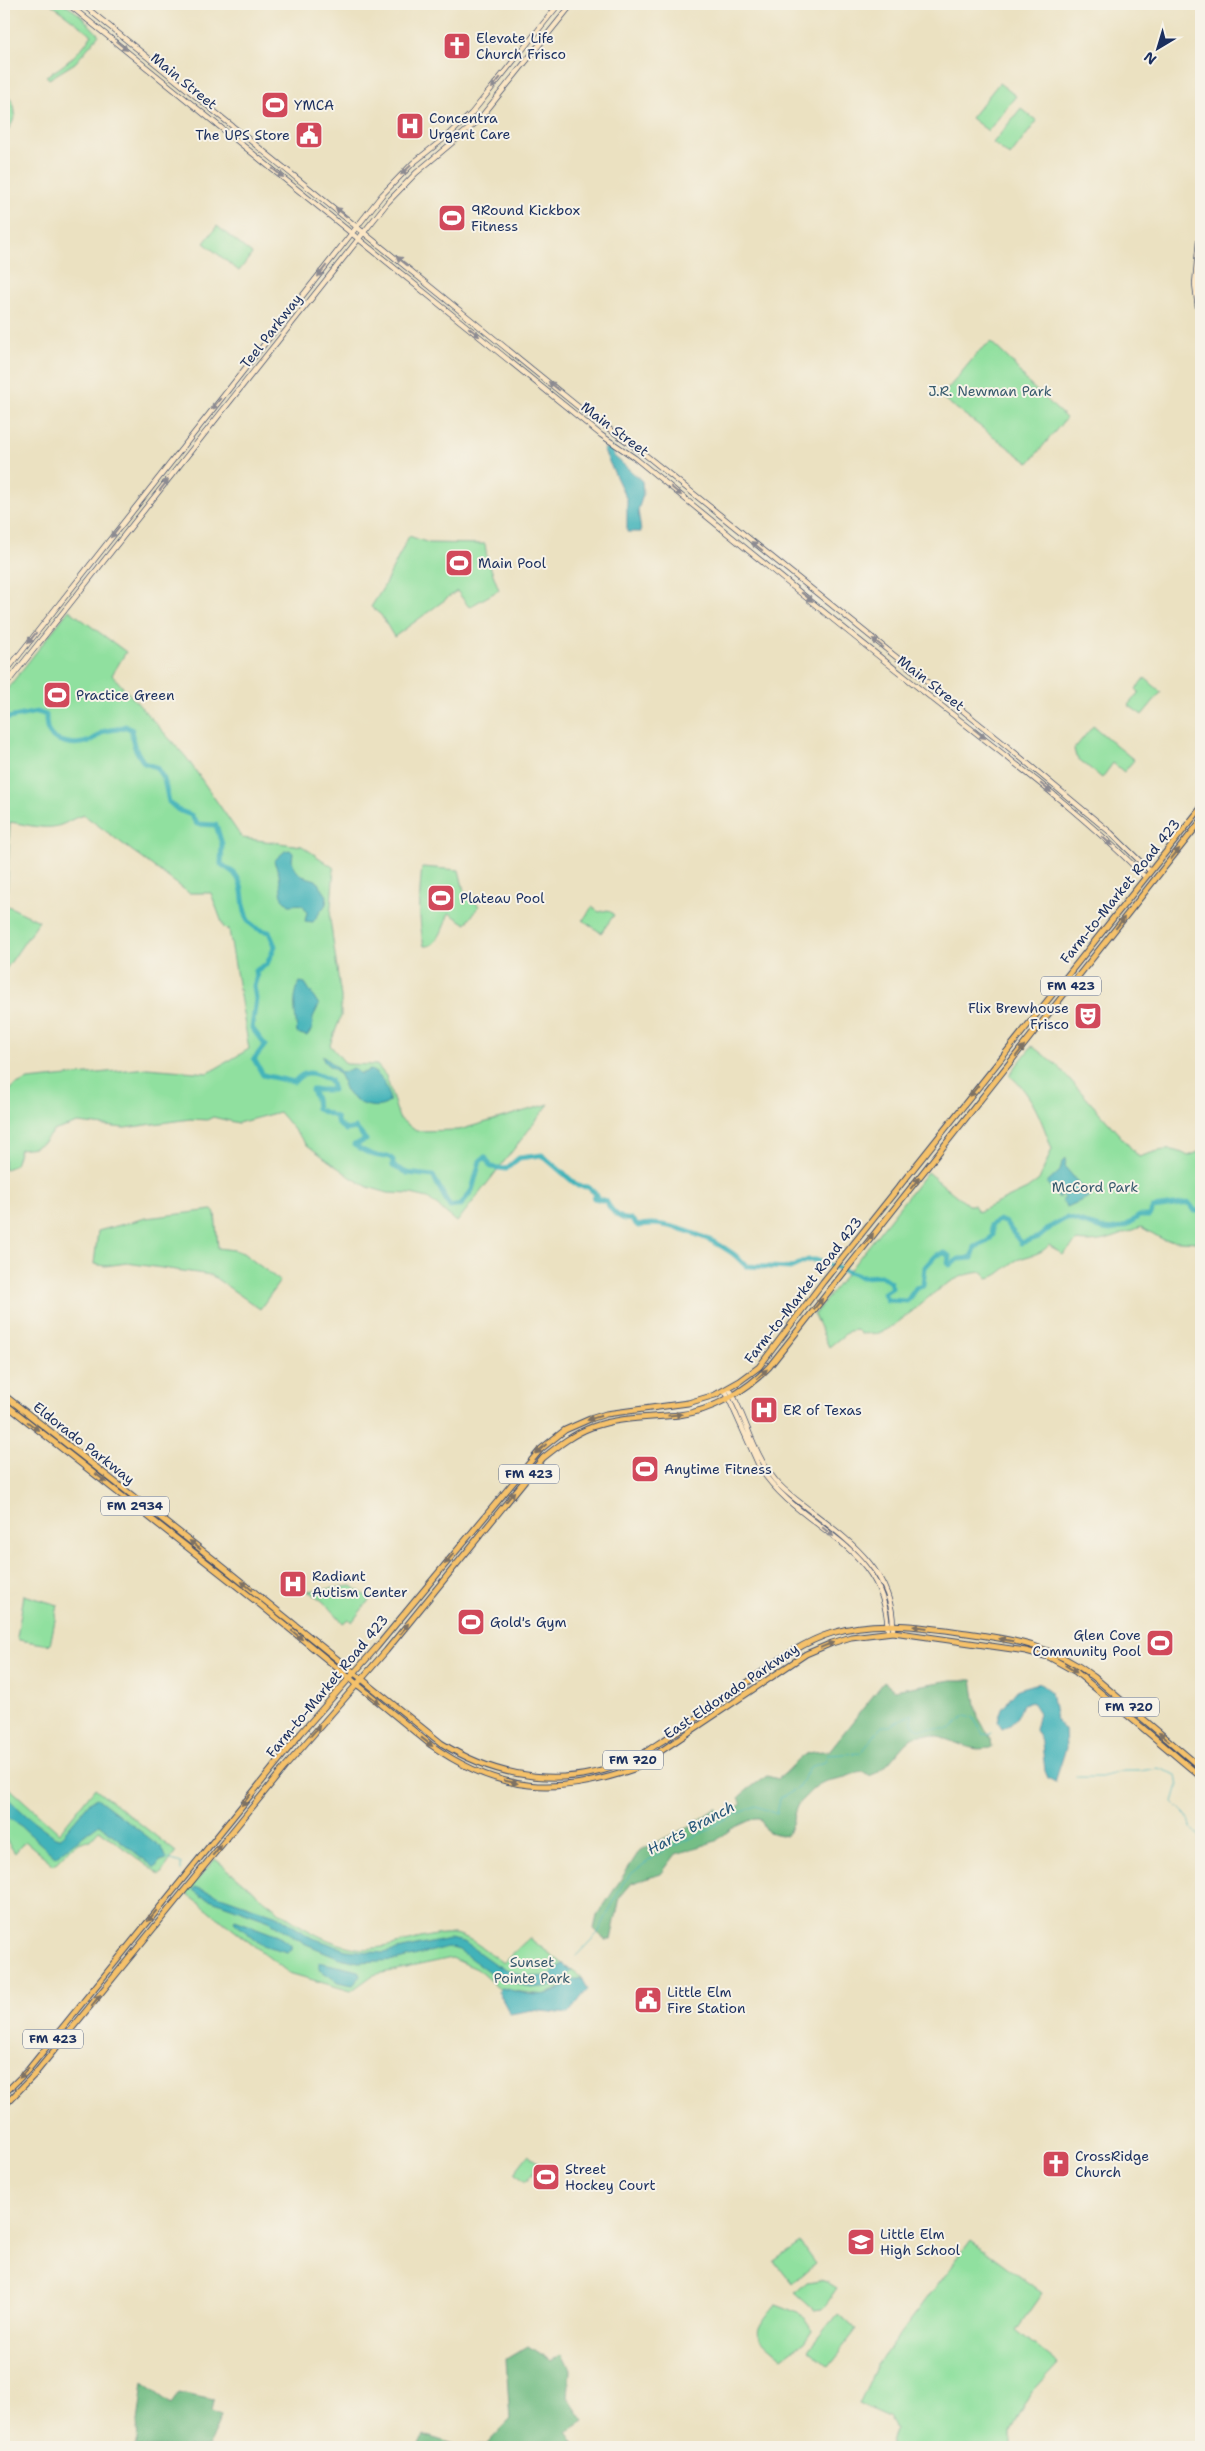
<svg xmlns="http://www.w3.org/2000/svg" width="1205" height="2451" viewBox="0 0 1205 2451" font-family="'Shantell Sans',sans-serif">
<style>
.green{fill:#90e09f;stroke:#56887e}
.forest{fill:#74be86;stroke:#487672}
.water{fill:#42b3b9;stroke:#2e718c}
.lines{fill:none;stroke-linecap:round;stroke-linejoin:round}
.stream{stroke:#42b3b9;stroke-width:1}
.river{stroke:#42b3b9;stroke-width:5}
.secondary-casing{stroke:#3a4a6d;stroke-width:6}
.primary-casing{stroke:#3a4a6d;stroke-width:7}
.secondary{stroke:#fbe6c4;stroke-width:4.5}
.primary{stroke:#f5c16b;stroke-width:5}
.oneway{fill:#8b8a91}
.oneway2{fill:#7d7164}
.labels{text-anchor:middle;stroke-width:4;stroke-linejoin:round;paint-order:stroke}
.shield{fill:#f7f3e8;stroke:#5d6a87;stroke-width:1}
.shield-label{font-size:12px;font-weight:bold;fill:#1b2f5e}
.poi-label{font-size:14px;fill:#1b2f5e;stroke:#f7f3e8;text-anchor:start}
.street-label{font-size:14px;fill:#1b2f5e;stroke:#f7f3e8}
.park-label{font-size:14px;fill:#385b6e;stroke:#f7f3e8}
.water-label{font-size:15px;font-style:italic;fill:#275779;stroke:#f7f3e8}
</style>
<rect width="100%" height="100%" fill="#f7f3e8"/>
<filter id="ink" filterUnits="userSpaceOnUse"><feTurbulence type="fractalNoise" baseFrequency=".02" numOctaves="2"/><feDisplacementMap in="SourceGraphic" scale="10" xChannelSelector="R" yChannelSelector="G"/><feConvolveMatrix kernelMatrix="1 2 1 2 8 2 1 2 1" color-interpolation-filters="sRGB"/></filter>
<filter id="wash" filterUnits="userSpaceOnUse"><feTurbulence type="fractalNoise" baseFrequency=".0096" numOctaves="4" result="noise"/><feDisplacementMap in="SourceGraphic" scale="20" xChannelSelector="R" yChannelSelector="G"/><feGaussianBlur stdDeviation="1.12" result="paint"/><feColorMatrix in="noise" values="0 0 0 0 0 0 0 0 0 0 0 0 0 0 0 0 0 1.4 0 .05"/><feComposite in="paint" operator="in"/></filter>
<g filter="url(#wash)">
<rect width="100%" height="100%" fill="#ebe1c1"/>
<!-- green -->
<path class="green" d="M51 4H64L79 14 99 35 75 63 49 79 46 76C65 66 79 53 92 35Z
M999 83 1016 96 988 131 971 118Z
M4 93C21 106 16 121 4 135Z
M1021 108 1037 121 1010 156 993 143Z
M217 226 252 254 239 271 204 243Z
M991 342 1012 362 1029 384 1066 418 1029 463 941 397 980 350Z
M409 536 429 543 485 544 487 558 499 590 469 607 457 591 394 637 381 615 371 607 383 588Z
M69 610 126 652 112 675 186 757 242 838 302 846 334 868 330 919 341 997V1016L330 1045 346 1064 377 1065 386 1076 399 1118 416 1131 459 1130 549 1104 457 1222 428 1198 411 1194 388 1193 368 1187 352 1178 307 1145 279 1112 238 1123 213 1117 207 1120 190 1119 124 1128 78 1123 53 1131 44 1142 35 1147 20 1149 15 1165 4 1170V1097L14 1086 28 1080 147 1068 208 1073 249 1049 229 930 224 928 211 893H189L84 815C74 817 68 823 58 826 44 830 24 824 10 822L7 898 4 897V693Z
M1145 678 1161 692 1142 715 1128 705 1139 692 1136 689Z
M1093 726 1134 760 1124 772 1113 763 1102 778 1076 757 1074 749Z
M422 867 459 870 464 891 479 906 466 924 449 913C444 924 439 948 424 946 418 919 419 895 422 867Z
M4 904 39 921 4 972Z
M592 907 599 912 608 910 614 915 601 933 583 920Z
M1032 1046 1058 1066 1139 1157C1158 1151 1170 1145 1188 1156L1201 1151V1245L1198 1242 1164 1240 1141 1227C1120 1235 1101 1245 1077 1241L1063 1255 1049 1245C1041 1255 1029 1255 1017 1260 1006 1265 1001 1276 988 1278L983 1272C940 1274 917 1316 881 1332 876 1335 867 1333 861 1334L857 1330 849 1331 829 1347 814 1315 927 1172 968 1205H974L978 1212 1027 1189 1039 1180 1052 1149C1042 1122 1033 1094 1009 1075Z
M212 1210 215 1213 218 1248 234 1250 243 1253 280 1281 260 1309 211 1275 127 1263 105 1266 94 1264 98 1231 146 1218Z
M352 1586 370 1599 352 1622 348 1619 343 1623C336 1613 319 1596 307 1591Z
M24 1595 58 1605 50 1645 19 1640 17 1637Z
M4 1783 59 1833 95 1788 176 1852 160 1875 99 1830 90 1840C75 1841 64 1855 54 1865L25 1841 15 1853 4 1837Z
M215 1859C257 1892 302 1939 356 1948 389 1953 438 1926 462 1936 476 1941 490 1954 503 1963L529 1938 582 1978 544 1995 499 1989 477 1969 452 1958 373 1975 351 1991 289 1973 186 1893Z
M528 2155 540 2164 526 2182 514 2173Z
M971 2240 1042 2293 1016 2330 1058 2364 1033 2391 1011 2431V2447H890L895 2429 888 2417 859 2404 877 2365Z
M800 2243 815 2264 792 2284 774 2261Z
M820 2280 827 2282 837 2288 822 2309 814 2310 795 2293 807 2282Z
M776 2304C789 2309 808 2314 812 2330L804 2342 782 2358C752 2333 751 2335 776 2304Z
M838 2314 857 2329 828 2366 809 2350Z"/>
<!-- forest -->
<path class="forest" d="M951 1680H972L978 1717 991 1739 992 1748C986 1748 978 1750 972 1748 957 1745 931 1730 916 1736 900 1742 891 1770 869 1776 858 1767 857 1774 845 1777 826 1782 822 1779 807 1795 804 1798 799 1802 797 1806 792 1817 794 1826 786 1836L768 1832 759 1818H755L731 1829 716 1841 676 1854 661 1874 632 1883 620 1897 611 1940H605L594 1929 597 1916 640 1850 690 1826 716 1808 722 1816 742 1804 738 1798C745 1791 758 1782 767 1776L778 1779C802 1761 795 1751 829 1751L884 1682 894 1690Z
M528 2346 551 2361 562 2354 570 2370 568 2398 584 2421 567 2432 577 2447H418L424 2435 462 2447 486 2444 510 2419 506 2359Z
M143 2383 171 2404 179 2393 214 2400 212 2412 221 2416 208 2447H135Z"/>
<!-- water -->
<path class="water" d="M612 447 614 456 642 481 643 495 638 510 641 532H627V500L603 449Z
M290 850 293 853 292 861 296 870 302 876 316 880 327 896 326 904 313 922 305 921 307 913C303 901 299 905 289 905L282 898 279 874 274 861 285 851Z
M300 982 305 983 319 1005 313 1017 312 1029 307 1036 297 1033C296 1015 291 999 300 982Z
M323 1055 342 1073 353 1068 360 1074 371 1070C382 1076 390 1090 389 1102 377 1112 355 1104 347 1092 343 1087 343 1079 339 1074 335 1067 321 1065 323 1055Z
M1066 1158 1065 1167 1089 1195 1087 1198 1067 1207 1061 1200 1065 1199 1061 1194 1059 1198 1047 1183 1060 1171 1062 1162Z
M1039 1683 1051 1692 1056 1720 1065 1730 1066 1748 1055 1782 1048 1778 1045 1771 1042 1743 1035 1730 1039 1713 1032 1702 1023 1704C1018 1717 1015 1724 1002 1729L998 1721 1002 1708 1018 1689Z
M4 1795 28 1817 55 1837 60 1838 91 1801 97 1798 162 1848 167 1859 160 1861 155 1868 99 1824 55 1857 21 1826 4 1815Z
M195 1887 280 1917 310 1937 346 1950 384 1953 449 1939 464 1942 496 1965 526 1977 549 1976 563 1964 572 1971 553 1986 531 1988 493 1975 459 1950 448 1947 398 1960 358 1962 340 1958 306 1944 269 1921 201 1896 193 1890Z
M235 1920 278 1936 291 1945V1950L287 1952 262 1945 236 1924 234 1922Z
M319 1962 359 1971 361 1976 353 1985 338 1982 319 1969Z
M582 1978 588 1989 568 2014 532 2010 510 2014 498 1991 501 1988C522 1992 537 2000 558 1990 567 1986 572 1979 582 1978Z"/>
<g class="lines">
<!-- stream -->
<path class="stream" d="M1076 1777H1101L1124 1771H1140L1158 1768 1176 1775 1178 1785 1173 1802 1189 1818 1191 1828 1201 1837
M165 1858 181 1863V1870
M576 1956 598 1933 623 1883 632 1873 658 1854 708 1830 719 1822 756 1806 777 1814 780 1798 797 1789 810 1767 825 1762 827 1755 861 1753 882 1726H890L912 1713V1724L919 1729H950L966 1715 973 1717 983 1734 989 1735 992 1733"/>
<!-- river -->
<path class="river" d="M4 719 37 712 46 715C46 720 46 726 48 731 54 744 78 746 90 741 95 739 99 734 103 732 111 728 119 731 125 726L132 730C131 744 137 752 144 763L156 767 164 779 169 802 178 810 191 815 197 824 216 825 222 844 221 864C225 867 230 870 234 873 252 892 231 926 269 932L275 946 267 964 255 971 257 976 254 986 256 999 252 1028 265 1045 254 1059 263 1075 294 1082C307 1068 313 1073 330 1080L333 1090H312L316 1099 317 1109 336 1117 338 1124 346 1130 356 1128 366 1140 354 1145C363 1151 377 1159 388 1156L393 1160V1166L407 1173 433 1176 450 1207 461 1205 472 1190 480 1161 485 1157 491 1167 506 1169 519 1158 542 1155 578 1186 588 1187 597 1195 594 1198 606 1201C611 1210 619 1221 631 1219L638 1226C663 1218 711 1238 732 1253 737 1256 741 1262 746 1266L790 1268 808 1260H816L861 1277 881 1276 890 1282 892 1288 884 1293 887 1300 907 1301 916 1288 923 1286 925 1267 936 1255 945 1253 949 1256 948 1264 950 1265 959 1259 972 1258 975 1247 988 1241 993 1235 991 1225 999 1220 1006 1223 1021 1243 1039 1237 1052 1226 1066 1218C1098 1224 1110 1242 1139 1216H1149L1153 1208 1189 1203 1195 1211H1201"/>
</g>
</g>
<g filter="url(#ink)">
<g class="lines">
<defs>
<path id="secondary" d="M68 4 601 435 635 458C725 531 814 605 905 677 986 742 1072 803 1145 877
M82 4 581 409 643 453 1003 743 1111 833 1150 871
M1201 217 1195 284 1201 333
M4 674 382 195 413 163 451 133 471 114 559 4
M4 687 387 203 416 173 478 121 572 4
M729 1388C746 1417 753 1454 775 1480 783 1490 793 1497 803 1505 845 1538 894 1569 893 1629
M725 1390 760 1468C801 1532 886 1542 888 1632"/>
<path id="primary" d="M4 1395 212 1558 441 1743C500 1780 568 1789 632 1760 643 1755 653 1746 664 1740 693 1721 722 1700 751 1680 776 1662 802 1642 832 1633 877 1619 922 1627 967 1633 1016 1640 1054 1646 1094 1677L1201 1768
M4 1403 257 1602 431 1745C499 1793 557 1796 634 1769L806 1654 832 1643 851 1637 893 1632 1026 1651 1049 1657 1076 1672 1201 1777
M4 2094 28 2070 301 1733 376 1648 541 1449 565 1430 590 1419 606 1414 688 1403 715 1395 740 1381 759 1367 823 1282 1201 808
M4 2106 34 2075 284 1768 386 1651 543 1458C558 1446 573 1434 592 1427 619 1417 650 1418 679 1415 712 1411 746 1391 769 1367L1201 821"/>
</defs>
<!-- secondary casing -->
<use href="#secondary" class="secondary-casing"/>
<!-- primary casing -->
<use href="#primary" class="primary-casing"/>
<!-- secondary -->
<use href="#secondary" class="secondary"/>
<!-- primary -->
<use href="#primary" class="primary"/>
</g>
<!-- one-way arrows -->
<defs><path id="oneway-solid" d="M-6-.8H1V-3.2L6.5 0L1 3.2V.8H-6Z" transform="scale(1.25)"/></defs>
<g class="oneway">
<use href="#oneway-solid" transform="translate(122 46) rotate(39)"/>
<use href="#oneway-solid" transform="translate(496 83) rotate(129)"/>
<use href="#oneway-solid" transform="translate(406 170) rotate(137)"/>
<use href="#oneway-solid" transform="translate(278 173) rotate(39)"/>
<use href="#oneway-solid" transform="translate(341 212) rotate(-141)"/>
<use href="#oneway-solid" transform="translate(402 261) rotate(-141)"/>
<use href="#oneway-solid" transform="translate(322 271) rotate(128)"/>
<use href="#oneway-solid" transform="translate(474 332) rotate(40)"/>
<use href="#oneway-solid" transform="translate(554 386) rotate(-141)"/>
<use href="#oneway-solid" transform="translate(216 404) rotate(129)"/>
<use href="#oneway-solid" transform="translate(164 485) rotate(-52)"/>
<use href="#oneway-solid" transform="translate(676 491) rotate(40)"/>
<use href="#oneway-solid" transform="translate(115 532) rotate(128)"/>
<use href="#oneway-solid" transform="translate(757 546) rotate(-141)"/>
<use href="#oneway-solid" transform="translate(807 597) rotate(38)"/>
<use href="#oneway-solid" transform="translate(32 638) rotate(128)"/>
<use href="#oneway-solid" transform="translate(878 643) rotate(-141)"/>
<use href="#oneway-solid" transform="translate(980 734) rotate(39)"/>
<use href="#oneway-solid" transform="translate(1046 788) rotate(40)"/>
<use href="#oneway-solid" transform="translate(1107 841) rotate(41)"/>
<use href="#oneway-solid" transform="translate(828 1532) rotate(39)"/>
</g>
<g class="oneway2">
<use href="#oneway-solid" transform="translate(1175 854) rotate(-51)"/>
<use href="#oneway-solid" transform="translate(1120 923) rotate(-52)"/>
<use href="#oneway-solid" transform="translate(1020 1051) rotate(-52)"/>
<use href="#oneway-solid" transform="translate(974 1091) rotate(129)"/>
<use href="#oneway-solid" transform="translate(915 1183) rotate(-52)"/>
<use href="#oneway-solid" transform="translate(869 1239) rotate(-52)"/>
<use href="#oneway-solid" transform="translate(818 1304) rotate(-51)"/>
<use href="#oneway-solid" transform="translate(762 1374) rotate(-43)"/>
<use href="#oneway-solid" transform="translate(675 1415) rotate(-6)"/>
<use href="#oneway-solid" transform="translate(594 1418) rotate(163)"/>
<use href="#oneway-solid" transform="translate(33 1426) rotate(37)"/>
<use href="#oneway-solid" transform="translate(541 1449) rotate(138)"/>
<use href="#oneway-solid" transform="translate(101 1478) rotate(38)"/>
<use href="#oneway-solid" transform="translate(510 1497) rotate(-50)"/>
<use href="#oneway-solid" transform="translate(195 1545) rotate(-142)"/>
<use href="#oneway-solid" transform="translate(449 1559) rotate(130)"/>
<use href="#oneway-solid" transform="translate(247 1586) rotate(-141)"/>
<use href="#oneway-solid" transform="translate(920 1627) rotate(-173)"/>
<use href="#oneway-solid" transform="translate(404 1629) rotate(-52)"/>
<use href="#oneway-solid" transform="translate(297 1635) rotate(40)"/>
<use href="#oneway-solid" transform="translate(1006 1640) rotate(-170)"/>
<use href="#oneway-solid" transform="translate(827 1645) rotate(-22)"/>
<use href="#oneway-solid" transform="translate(1071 1669) rotate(33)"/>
<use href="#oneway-solid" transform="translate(374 1699) rotate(40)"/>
<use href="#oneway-solid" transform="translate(315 1731) rotate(-49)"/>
<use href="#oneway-solid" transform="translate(1164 1737) rotate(-140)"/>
<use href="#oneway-solid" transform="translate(427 1742) rotate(38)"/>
<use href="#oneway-solid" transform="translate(511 1782) rotate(12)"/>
<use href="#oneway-solid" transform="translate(246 1800) rotate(129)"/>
<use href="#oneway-solid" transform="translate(217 1850) rotate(-51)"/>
<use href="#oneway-solid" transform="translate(152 1916) rotate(129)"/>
<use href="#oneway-solid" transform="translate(96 2000) rotate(-51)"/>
<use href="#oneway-solid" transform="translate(24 2073) rotate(132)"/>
</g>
</g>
<!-- icons -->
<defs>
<symbol id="church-square" viewBox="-11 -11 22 22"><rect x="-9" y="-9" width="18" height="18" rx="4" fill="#d1495b" stroke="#f7f3e8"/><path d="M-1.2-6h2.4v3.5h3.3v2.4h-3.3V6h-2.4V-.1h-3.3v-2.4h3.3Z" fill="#fff"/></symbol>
<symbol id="stadium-square" viewBox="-11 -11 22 22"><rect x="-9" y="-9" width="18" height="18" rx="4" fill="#d1495b" stroke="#f7f3e8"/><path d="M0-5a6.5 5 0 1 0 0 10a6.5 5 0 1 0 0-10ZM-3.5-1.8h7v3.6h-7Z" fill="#fff"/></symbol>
<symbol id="hospital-square" viewBox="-11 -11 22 22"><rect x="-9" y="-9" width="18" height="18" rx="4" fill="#d1495b" stroke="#f7f3e8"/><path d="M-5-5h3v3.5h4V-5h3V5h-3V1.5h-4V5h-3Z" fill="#fff"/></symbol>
<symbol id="civic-square" viewBox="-11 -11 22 22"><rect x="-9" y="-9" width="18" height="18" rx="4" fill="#d1495b" stroke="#f7f3e8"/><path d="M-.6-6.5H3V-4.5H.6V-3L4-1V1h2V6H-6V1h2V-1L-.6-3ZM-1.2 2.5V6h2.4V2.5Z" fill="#fff"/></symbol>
<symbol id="theatre-square" viewBox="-11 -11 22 22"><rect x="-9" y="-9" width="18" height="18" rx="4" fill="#d1495b" stroke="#f7f3e8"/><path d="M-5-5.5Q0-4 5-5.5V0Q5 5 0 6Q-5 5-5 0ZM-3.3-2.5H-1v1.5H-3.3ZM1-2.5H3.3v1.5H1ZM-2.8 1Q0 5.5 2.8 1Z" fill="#fff"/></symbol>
<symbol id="school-square" viewBox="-11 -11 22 22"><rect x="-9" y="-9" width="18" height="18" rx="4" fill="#d1495b" stroke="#f7f3e8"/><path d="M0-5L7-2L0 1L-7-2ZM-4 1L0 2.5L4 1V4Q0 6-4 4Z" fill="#fff"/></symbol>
</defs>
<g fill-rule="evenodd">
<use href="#church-square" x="441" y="30" width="32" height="32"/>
<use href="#stadium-square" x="259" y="89" width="32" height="32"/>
<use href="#hospital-square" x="394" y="110" width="32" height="32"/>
<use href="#civic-square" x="293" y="119" width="32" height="32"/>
<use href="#stadium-square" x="436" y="202" width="32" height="32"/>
<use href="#stadium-square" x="443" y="547" width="32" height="32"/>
<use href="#stadium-square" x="41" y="679" width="32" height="32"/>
<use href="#stadium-square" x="425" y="882" width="32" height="32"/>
<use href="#theatre-square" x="1072" y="1000" width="32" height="32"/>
<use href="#hospital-square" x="748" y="1394" width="32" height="32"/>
<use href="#stadium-square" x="629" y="1453" width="32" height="32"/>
<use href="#hospital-square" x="277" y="1568" width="32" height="32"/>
<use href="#stadium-square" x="455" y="1606" width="32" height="32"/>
<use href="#stadium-square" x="1144" y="1627" width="32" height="32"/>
<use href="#civic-square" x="632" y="1984" width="32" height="32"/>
<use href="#church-square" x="1040" y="2148" width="32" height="32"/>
<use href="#stadium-square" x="530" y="2161" width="32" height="32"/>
<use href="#school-square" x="845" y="2226" width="32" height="32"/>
</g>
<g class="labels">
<!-- shield labels -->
<g class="shield">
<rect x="1041" y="976.5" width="60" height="19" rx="4"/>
<rect x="499" y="1464.5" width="60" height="19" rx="4"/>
<rect x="101" y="1496.5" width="68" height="19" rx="4"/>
<rect x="1099" y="1697.5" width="60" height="19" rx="4"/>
<rect x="603" y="1750.5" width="60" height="19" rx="4"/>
<rect x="23" y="2029.5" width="60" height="19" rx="4"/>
</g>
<g class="shield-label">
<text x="1071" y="990">FM 423</text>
<text x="529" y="1478">FM 423</text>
<text x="135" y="1510">FM 2934</text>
<text x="1129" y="1711">FM 720</text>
<text x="633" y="1764">FM 720</text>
<text x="53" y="2043">FM 423</text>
</g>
<!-- poi labels -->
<g class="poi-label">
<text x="476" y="43">Elevate Life<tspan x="476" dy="16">Church Frisco</tspan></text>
<text x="294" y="110">YMCA</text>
<text x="429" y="123">Concentra<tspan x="429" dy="16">Urgent Care</tspan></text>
<text x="290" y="140" text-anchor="end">The UPS Store</text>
<text x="471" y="215">9Round Kickbox<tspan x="471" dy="16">Fitness</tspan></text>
<text x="478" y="568">Main Pool</text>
<text x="76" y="700">Practice Green</text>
<text x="460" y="903">Plateau Pool</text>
<text x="1069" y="1013" text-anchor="end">Flix Brewhouse<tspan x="1069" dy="16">Frisco</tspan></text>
<text x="783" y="1415">ER of Texas</text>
<text x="664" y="1474">Anytime Fitness</text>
<text x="312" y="1581">Radiant<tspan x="312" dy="16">Autism Center</tspan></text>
<text x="490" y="1627">Gold's Gym</text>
<text x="1141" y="1640" text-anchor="end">Glen Cove<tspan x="1141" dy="16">Community Pool</tspan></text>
<text x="667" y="1997">Little Elm<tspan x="667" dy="16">Fire Station</tspan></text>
<text x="1075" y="2161">CrossRidge<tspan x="1075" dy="16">Church</tspan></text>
<text x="565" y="2174">Street<tspan x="565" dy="16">Hockey Court</tspan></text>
<text x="880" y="2239">Little Elm<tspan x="880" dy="16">High School</tspan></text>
</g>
<!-- street labels -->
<g class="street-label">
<text transform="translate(184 81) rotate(39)" y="5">Main Street</text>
<text transform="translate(271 331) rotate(-52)" y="5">Teel Parkway</text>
<text transform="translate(615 429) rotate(37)" y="5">Main Street</text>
<text transform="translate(931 683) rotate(38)" y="5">Main Street</text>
<text transform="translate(1120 891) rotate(-51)" y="5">Farm-to-Market Road 423</text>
<text transform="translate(803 1290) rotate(-52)" y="5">Farm-to-Market Road 423</text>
<text transform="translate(84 1443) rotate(38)" y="5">Eldorado Parkway</text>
<text transform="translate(327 1686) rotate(-50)" y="5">Farm-to-Market Road 423</text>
<text transform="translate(731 1691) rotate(-34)" y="5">East Eldorado Parkway</text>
</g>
<!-- park labels -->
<g class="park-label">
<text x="990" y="396">J.R. Newman Park</text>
<text x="1095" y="1192">McCord Park</text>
<text x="532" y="1967">Sunset<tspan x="532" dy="16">Pointe Park</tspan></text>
</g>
<!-- water labels -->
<g class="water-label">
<text transform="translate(691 1828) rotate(-28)" y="5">Harts Branch</text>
</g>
</g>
<!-- margin -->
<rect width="1205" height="2451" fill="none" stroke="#f7f3e8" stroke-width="20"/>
<!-- north arrow -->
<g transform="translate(1158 48) rotate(218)" stroke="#f7f3e8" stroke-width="4" paint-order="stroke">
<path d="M0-4L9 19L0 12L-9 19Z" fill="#1b2f5e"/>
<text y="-8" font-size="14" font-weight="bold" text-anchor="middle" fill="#1b2f5e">N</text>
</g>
</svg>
